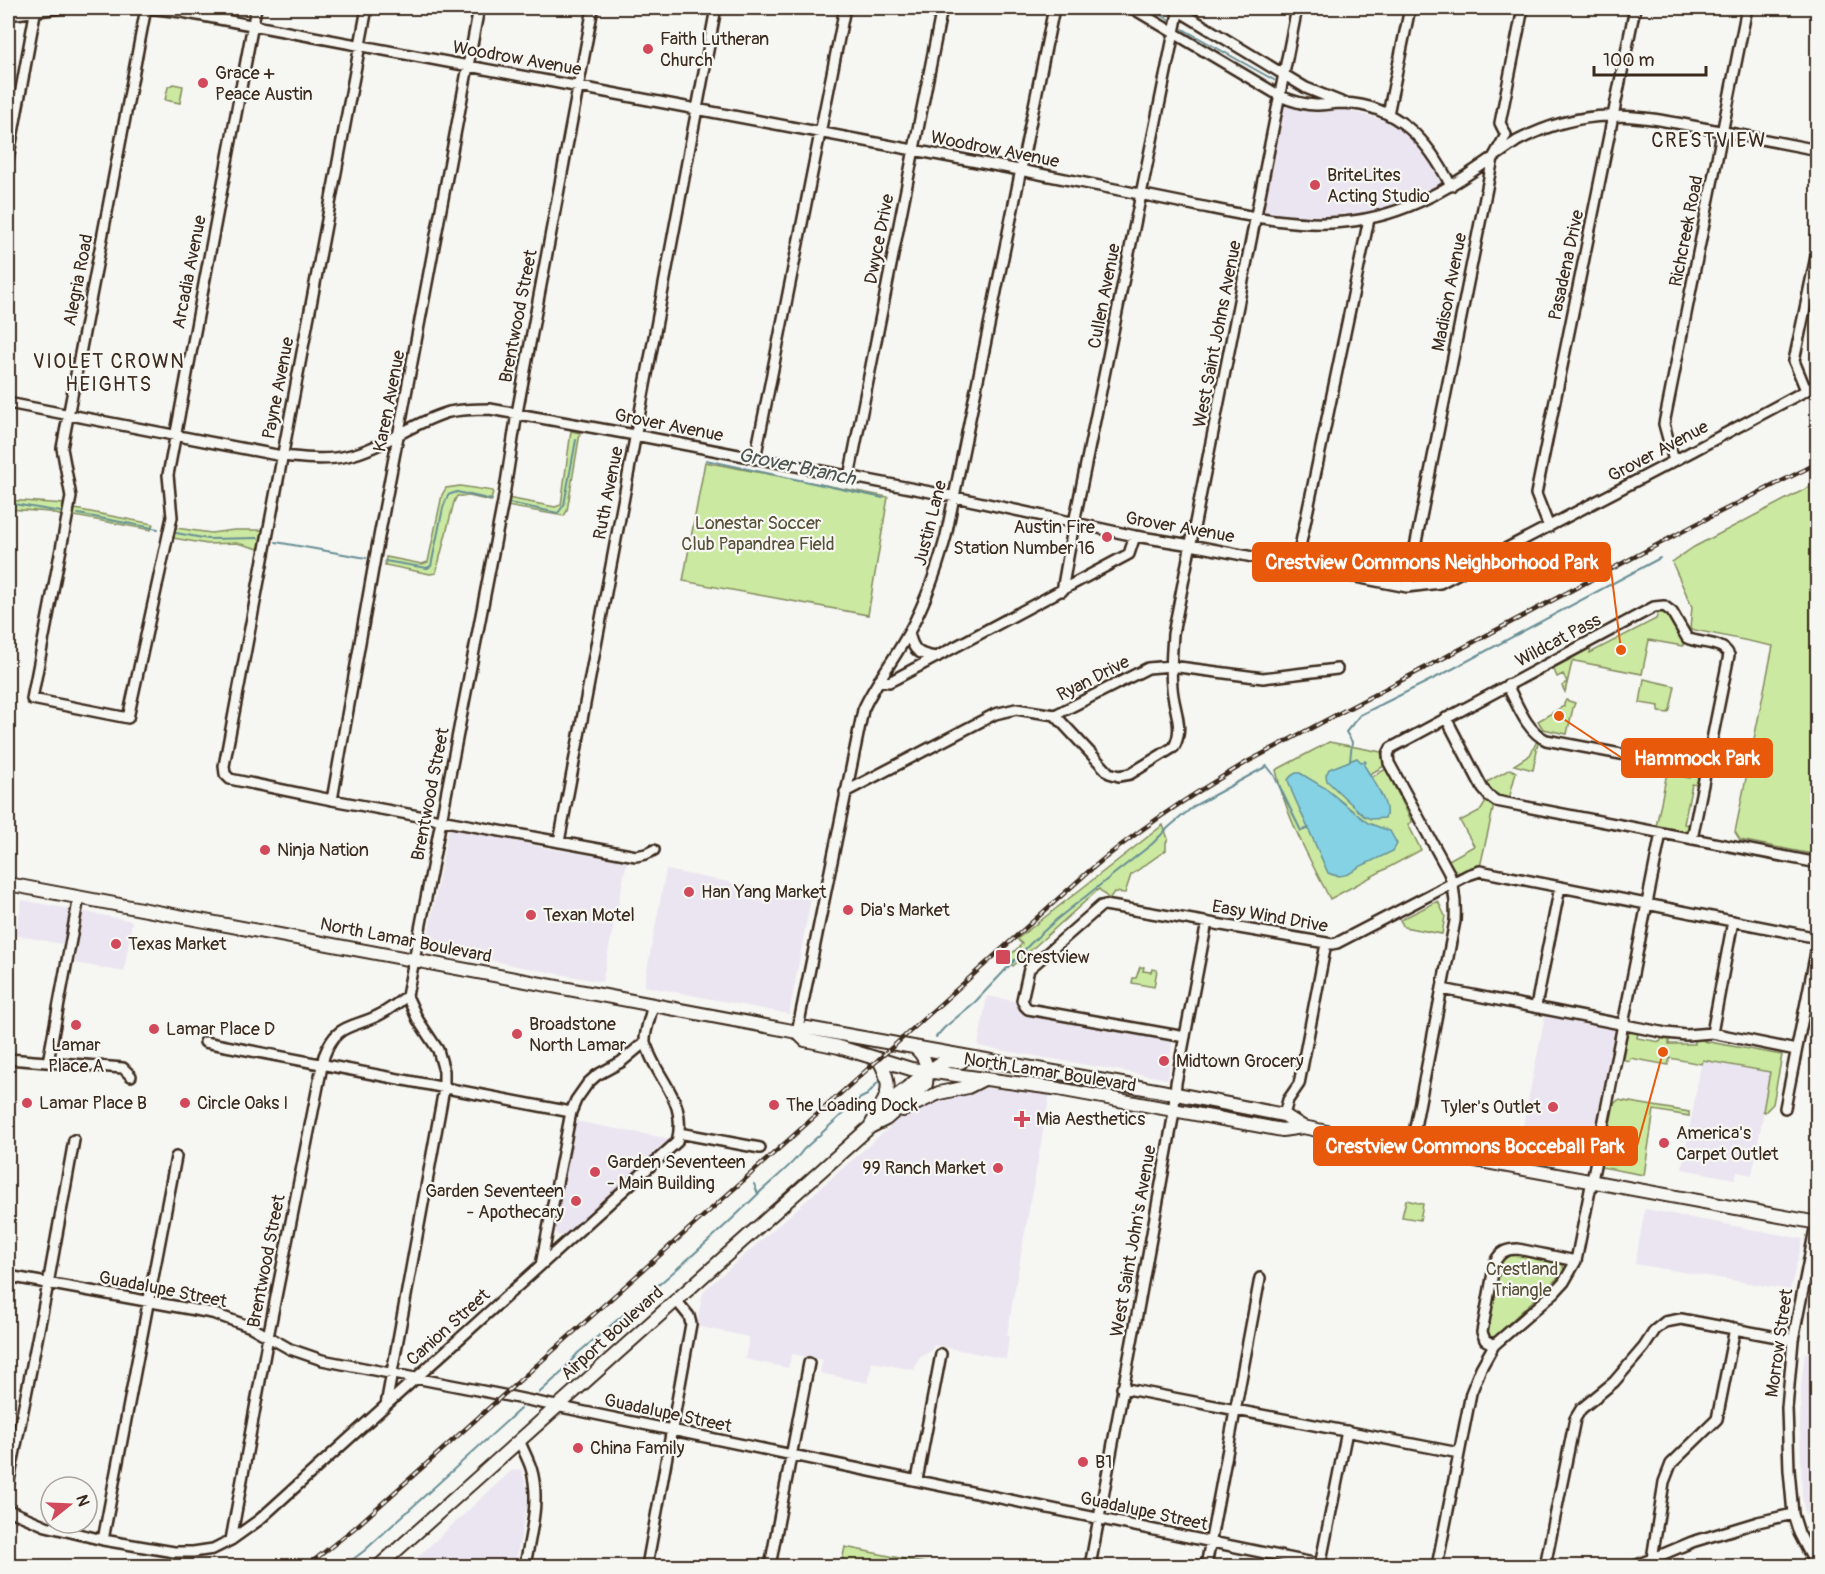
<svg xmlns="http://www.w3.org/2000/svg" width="1825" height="1574" viewBox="0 0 1825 1574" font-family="Pangolin,sans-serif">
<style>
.built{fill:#ebe5f1}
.green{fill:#cbe9a0;stroke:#838a5f;stroke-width:1.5}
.water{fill:#85d2e4;stroke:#678f95;stroke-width:1.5}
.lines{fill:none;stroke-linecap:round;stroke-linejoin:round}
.stream{stroke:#678f95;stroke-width:2}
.minor-casing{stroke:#3b2a1e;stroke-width:14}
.major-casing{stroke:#3b2a1e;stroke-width:16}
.minor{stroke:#f6f6f2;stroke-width:9}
.major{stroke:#f6f6f2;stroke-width:12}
.rail-casing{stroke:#3b2a1e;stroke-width:4.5}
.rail{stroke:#f6f6f2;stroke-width:2;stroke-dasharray:7;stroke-linecap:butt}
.poi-dot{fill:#d1495b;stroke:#f6f6f2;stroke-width:2}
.labels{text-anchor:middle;stroke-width:4.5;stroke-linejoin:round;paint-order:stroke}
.poi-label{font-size:18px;fill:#3b2a1e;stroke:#f6f6f2;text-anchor:start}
.street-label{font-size:18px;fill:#3b2a1e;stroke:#f6f6f2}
.park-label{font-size:18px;fill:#585038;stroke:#f6f6f2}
.neighbourhood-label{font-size:20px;letter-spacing:1.5px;fill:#3b2a1e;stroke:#f6f6f2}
.water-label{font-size:20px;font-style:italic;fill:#4e5450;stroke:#f6f6f2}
.leader{fill:none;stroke:#e8590c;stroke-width:2}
.callout-dot{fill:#e8590c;stroke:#f6f6f2;stroke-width:2}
.callout{fill:#e8590c;stroke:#e8590c;stroke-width:2}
.callout-label{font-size:20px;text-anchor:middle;font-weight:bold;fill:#fff}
</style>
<rect width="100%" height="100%" fill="#f6f6f2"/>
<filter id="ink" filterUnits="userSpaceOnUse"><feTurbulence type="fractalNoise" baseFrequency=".0167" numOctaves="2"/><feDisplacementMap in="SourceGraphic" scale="12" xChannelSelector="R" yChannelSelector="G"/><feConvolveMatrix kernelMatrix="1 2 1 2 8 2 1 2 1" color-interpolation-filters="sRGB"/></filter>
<g filter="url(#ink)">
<!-- built -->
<path class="built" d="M1284 103 1299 108 1315 110H1346L1388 121 1412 139 1430 160 1442 184 1415 198 1383 208 1357 215 1327 218H1296L1262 213Z
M449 826 502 837 540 847 627 861 602 982 517 966 426 945Z
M666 870 811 898 789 1014 644 986Z
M22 900 132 921 124 972 75 963 77 947 15 935Z
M987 996 1173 1032 1168 1079 978 1046Z
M1546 1012 1615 1027 1588 1162 1518 1150Z
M1702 1060 1771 1072 1752 1175 1737 1172 1735 1179 1682 1169Z
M1009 1088 1050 1093 1015 1288 1007 1335 1009 1336 1006 1359 934 1345 931 1351 919 1358 914 1370 872 1362 868 1383 820 1373 823 1360 792 1354 788 1368 745 1359 749 1337 696 1326 703 1293 705 1290 902 1116 929 1100 977 1089Z
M575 1121 671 1139V1142L570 1233 562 1236 557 1235 554 1226Z
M1645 1209 1803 1239 1790 1290 1635 1264Z
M1805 1352 1817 1355V1543L1805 1512 1802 1497 1800 1428 1801 1387Z
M521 1469 527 1488 528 1499 515 1566H408L511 1471Z"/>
<!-- green -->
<path class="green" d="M173 84 183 86 180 103 165 100 168 87Z
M571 431 580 433 567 511 564 516 506 506 507 498 555 507 561 505Z
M705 462 888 497 868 615 683 581Z
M1817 483V855L1740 840 1735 832 1773 646 1690 629 1692 607 1672 562 1694 547Z
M460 486 493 491 491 501 469 496H457L454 502 436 573 430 574 385 565 386 557 422 564 428 562 442 495 446 488Z
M8 500 65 504 62 516 50 512 8 509Z
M75 509 153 524 151 530 74 516Z
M176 528 211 533 234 530H263L259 549 237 543 207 544 173 538Z
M1662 610 1668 613 1683 642V646L1649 640 1642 674 1575 661 1574 660 1572 662 1565 692 1562 686 1567 682 1563 674 1557 677 1554 670 1555 665 1591 646 1590 653 1656 619 1659 611Z
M1644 679 1675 686 1670 710 1668 713 1659 712V706L1640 703Z
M1566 700 1575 703 1573 708 1567 734 1543 729 1538 721 1564 706V704Z
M1537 741 1539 742 1536 749 1537 750 1533 770 1514 765 1530 755Z
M1329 742 1381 752 1384 766 1370 774 1372 777 1386 769 1412 822 1408 824 1421 850 1330 899C1309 858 1285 815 1276 770Z
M1510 769 1516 772 1509 799 1493 795 1485 783Z
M1692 772 1697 775 1699 779 1698 785 1692 784 1684 824 1690 825V828L1682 832 1656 827 1667 773 1690 778Z
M1487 800 1494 805 1480 867C1471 867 1463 875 1454 872L1447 861 1474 846 1460 821 1481 810Z
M1163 825 1168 839 1166 843V850L1131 875 1125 893 1114 892 1109 899 1099 889 1013 966 1006 959 1022 944 1017 939Z
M1438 901 1445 916 1442 934 1404 927 1400 920Z
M1140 967H1144L1143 971 1151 972 1152 969 1157 970 1154 987 1132 983 1133 978H1136Z
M1632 1031 1638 1032 1637 1038 1660 1042 1663 1036 1669 1037V1044H1695V1039L1704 1038V1041L1782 1055 1773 1104 1765 1112 1763 1111 1770 1072 1703 1060 1701 1064 1670 1058 1668 1065 1630 1058 1629 1061 1621 1059 1625 1037Z
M1618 1100 1689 1112V1116L1654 1110 1644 1175 1601 1167 1614 1104Z
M1406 1200 1423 1204 1420 1220 1402 1217Z
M1514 1254 1559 1261 1563 1265 1564 1272 1507 1325 1496 1337 1490 1338 1487 1333 1501 1261 1504 1257Z
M845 1547 939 1566H841Z"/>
<!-- water -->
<path class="water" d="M1357 758 1361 762 1365 761 1366 762 1364 765C1371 777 1392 806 1385 818L1371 819 1364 816 1327 781 1326 775 1329 769Z
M1296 773H1300L1325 788 1368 823 1390 831 1397 844 1393 851 1357 868C1349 876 1338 878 1328 873L1292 792 1288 780 1291 776Z"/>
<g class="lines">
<!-- stream -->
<path class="stream" d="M1149 8 1170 20
M1183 29 1274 80
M706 460 883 498
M8 503 61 512
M509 503 558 513 564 505 576 440
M78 514 158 529
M176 533 208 539 258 538
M276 542 366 558
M385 561 427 568 431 566 443 508 448 495 457 492 492 500
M1350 761 1352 742 1346 732 1360 715 1443 674 1660 558
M936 1037 944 1028 975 1002 1030 944 1057 919 1152 844 1169 827 1194 806 1267 766 1274 775 1301 831 1309 828
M754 1184 758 1194
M539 1393 560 1374 578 1353C639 1302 701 1250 757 1195 771 1181 793 1165 803 1150L859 1099 867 1095 879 1081
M344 1566 364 1551 520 1409"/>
<defs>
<path id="minor" d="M146 8 62 448 71 497 32 699 128 718 172 517 168 475 256 8
M147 8 182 12C463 66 744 117 1025 171 1081 182 1138 194 1194 205 1244 215 1293 227 1344 222 1414 216 1462 179 1517 141 1588 104 1635 115 1709 129 1745 136 1781 143 1818 150
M367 8 224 766 225 774 230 779 332 800 636 856 646 854 654 850
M1132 8 1280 96C1292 101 1303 105 1316 105 1325 105 1334 103 1343 103 1398 105 1429 142 1451 186
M1174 8 1306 88 1341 102
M8 15 61 8
M1388 114 1410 8
M8 160 36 8
M1806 390 1794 361 1818 247
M8 403 282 456C304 458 325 461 347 456 383 448 413 422 449 412 463 409 476 409 490 409L635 435 946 495 1135 536 1191 545 1407 587 1440 583 1674 461 1818 384
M755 459 845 8
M1674 461 1664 424 1747 8
M849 477 942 8
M1549 527 1536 494 1635 8
M1296 566 1369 219
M1407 587 1493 158 1506 135 1500 123 1523 8
M1062 591 1074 523 1179 8
M909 633C913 651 919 655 937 657
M879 680 889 682 895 679 1129 554 1135 536
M1507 685C1517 703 1526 731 1546 740L1706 770
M1055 715 1109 773 1119 776 1130 774 1174 747C1185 727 1173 708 1172 687 1170 669 1172 651 1173 634L1297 8
M1446 718 1483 789 1489 796 1496 801 1818 863
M845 792 995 714 1016 709 1055 715 1148 668 1171 666 1263 678 1337 669
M332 800 375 558 479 8
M559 842 716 8
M1442 989 1666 1033 1686 1035 1712 1033 1796 1050
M1536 1006 1560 887
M797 1032 863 710C873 687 888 668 901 646 922 612 936 574 946 536L1054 8
M1712 1033 1733 921
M1185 1037 1028 1009 1025 1006 1022 1000 1029 969 1101 906 1105 905 1332 944 1337 943 1468 875 1480 871 1818 938
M205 1042 571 1112
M8 1059 123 1068 131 1076
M48 1062 79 897
M1785 1108 1818 942
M1284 1115 1288 1100 1299 1084 1326 944
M679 1133 760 1148
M1411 1148 1455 921C1456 904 1455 889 1449 873L1389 763 1388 754 1391 748 1654 607 1664 606 1672 612 1687 638C1699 644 1723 641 1729 655L1692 839
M541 1265 571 1112 576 1100 588 1083 597 1075 621 1062 645 1042
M8 1276 212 1313 251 1327 290 1349 322 1360 503 1395 1328 1566
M1494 1345 1555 1292 1564 1282 1576 1261 1661 833
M1122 1388 1459 1453
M386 1405 444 1089V1071L438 1050 418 1020 407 996
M520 1442C523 1450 528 1459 531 1468 541 1500 530 1535 525 1566
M917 1480 941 1354
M8 1486 48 1284 74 1140
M8 1510 46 1526 103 1540 174 1552H193L213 1549 231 1540 259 1520 677 1142C687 1104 664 1087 650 1055 649 1051 646 1046 645 1042 644 1033 651 1014 653 1005
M103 1540 176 1157
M231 1540 268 1337 324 1056C337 1022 352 1029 379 1015 389 1010 398 1003 407 996L503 502 517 413 593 8
M1652 1559 1664 1482 1671 1464 1717 1419 1735 1328
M647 1566 691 1324 689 1316 676 1300
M770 1566 809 1363
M1090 1566 1142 1288 1173 1118 1176 1083 1207 922
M1206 1566 1260 1278
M1320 1566 1347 1431
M1437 1566 1471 1393 1481 1368 1494 1345 1485 1340 1482 1332 1495 1262C1500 1252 1506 1249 1518 1249L1576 1261
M1545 1566 1575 1419 1581 1409 1614 1382 1644 1347 1655 1330 1665 1322 1681 1319 1793 1340
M1635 1566 1692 1542 1758 1522 1793 1514
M1816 1566 1799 1533 1793 1514 1789 1470 1787 1408 1793 1340 1818 1214"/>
<path id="major" d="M8 884 787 1030 797 1032 807 1028 1161 1091 1284 1115 1303 1127 1361 1139 1818 1223
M797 1032 805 1040 839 1047 911 1069 1053 1088 1282 1130 1303 1127
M879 1060C888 1076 892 1090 881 1106
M903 1110 939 1093 968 1087 982 1080
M870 1127 879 1110 927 1072 939 1064 948 1061 961 1062
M379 1566 870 1127 886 1119 926 1084C928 1068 927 1057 914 1047"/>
</defs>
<!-- minor casing -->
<use href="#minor" class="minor-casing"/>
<!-- major casing -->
<use href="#major" class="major-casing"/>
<!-- minor -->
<use href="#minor" class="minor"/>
<!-- major -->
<use href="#major" class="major"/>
<defs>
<path id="rail" d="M307 1566 357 1526 1088 872C1138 829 1192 794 1249 761L1706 519 1818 463"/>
</defs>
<!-- rail casing -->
<use href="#rail" class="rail-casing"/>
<!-- rail -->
<use href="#rail" class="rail"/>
</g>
</g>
<!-- markers -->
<g class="poi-dot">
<circle cx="648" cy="49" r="6"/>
<circle cx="203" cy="83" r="6"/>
<circle cx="1315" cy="185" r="6"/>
<circle cx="1107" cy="537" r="6"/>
<circle cx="265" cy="850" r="6"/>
<circle cx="689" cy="892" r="6"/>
<circle cx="848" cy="910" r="6"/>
<circle cx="531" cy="915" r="6"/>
<circle cx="116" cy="944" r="6"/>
<rect x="995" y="949" width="16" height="16" rx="3"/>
<circle cx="76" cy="1025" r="6"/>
<circle cx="154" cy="1029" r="6"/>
<circle cx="517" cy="1034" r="6"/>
<circle cx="1164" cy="1061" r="6"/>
<circle cx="27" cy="1103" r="6"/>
<circle cx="185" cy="1103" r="6"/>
<circle cx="774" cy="1105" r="6"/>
<circle cx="1553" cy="1107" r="6"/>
<path d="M1019 1110h6v6h6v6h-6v6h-6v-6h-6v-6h6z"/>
<circle cx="1664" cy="1143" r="6"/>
<circle cx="998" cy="1168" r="6"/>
<circle cx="595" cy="1172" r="6"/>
<circle cx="576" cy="1201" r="6"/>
<circle cx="578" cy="1448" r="6"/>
<circle cx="1083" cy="1462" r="6"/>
</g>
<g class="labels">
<!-- poi labels -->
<g class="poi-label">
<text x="660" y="45">Faith Lutheran<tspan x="660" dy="21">Church</tspan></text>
<text x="215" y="79">Grace +<tspan x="215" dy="21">Peace Austin</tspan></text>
<text x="1327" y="181">BriteLites<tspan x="1327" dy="21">Acting Studio</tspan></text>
<text x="1095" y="533" text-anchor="end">Austin Fire<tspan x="1095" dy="21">Station Number 16</tspan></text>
<text x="277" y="856">Ninja Nation</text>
<text x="701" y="898">Han Yang Market</text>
<text x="860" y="916">Dia's Market</text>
<text x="543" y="921">Texan Motel</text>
<text x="128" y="950">Texas Market</text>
<text x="1016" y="963">Crestview</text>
<text x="529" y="1030">Broadstone<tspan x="529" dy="21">North Lamar</tspan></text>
<text x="166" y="1035">Lamar Place D</text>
<text x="76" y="1051" text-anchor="middle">Lamar<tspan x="76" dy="21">Place A</tspan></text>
<text x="1176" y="1067">Midtown Grocery</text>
<text x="39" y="1109">Lamar Place B</text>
<text x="197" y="1109">Circle Oaks I</text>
<text x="786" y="1111">The Loading Dock</text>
<text x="1541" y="1113" text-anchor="end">Tyler's Outlet</text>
<text x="1036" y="1125">Mia Aesthetics</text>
<text x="1676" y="1139">America's<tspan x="1676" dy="21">Carpet Outlet</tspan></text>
<text x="607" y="1168">Garden Seventeen<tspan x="607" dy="21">- Main Building</tspan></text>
<text x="986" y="1174" text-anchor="end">99 Ranch Market</text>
<text x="564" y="1197" text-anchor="end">Garden Seventeen<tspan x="564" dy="21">- Apothecary</tspan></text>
<text x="590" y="1454">China Family</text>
<text x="1095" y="1468">B1</text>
</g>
<!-- street labels -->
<g class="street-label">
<text transform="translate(517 58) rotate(10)" y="6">Woodrow Avenue</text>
<text transform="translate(995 149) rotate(11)" y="6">Woodrow Avenue</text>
<text transform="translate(1686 231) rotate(-79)" y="6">Richcreek Road</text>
<text transform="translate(879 239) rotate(-79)" y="6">Dwyce Drive</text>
<text transform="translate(1566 265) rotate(-78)" y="6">Pasadena Drive</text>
<text transform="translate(189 272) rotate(-79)" y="6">Arcadia Avenue</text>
<text transform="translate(78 280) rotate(-79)" y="6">Alegria Road</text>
<text transform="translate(1449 292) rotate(-79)" y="6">Madison Avenue</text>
<text transform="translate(1104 296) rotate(-79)" y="6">Cullen Avenue</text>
<text transform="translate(518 316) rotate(-79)" y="6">Brentwood Street</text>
<text transform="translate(1217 334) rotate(-79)" y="6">West Saint Johns Avenue</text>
<text transform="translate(278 388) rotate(-79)" y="6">Payne Avenue</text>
<text transform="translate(389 401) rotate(-79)" y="6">Karen Avenue</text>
<text transform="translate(669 425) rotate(11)" y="6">Grover Avenue</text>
<text transform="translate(1658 451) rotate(-28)" y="6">Grover Avenue</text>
<text transform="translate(608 493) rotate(-79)" y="6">Ruth Avenue</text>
<text transform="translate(930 523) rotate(-76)" y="6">Justin Lane</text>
<text transform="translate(1180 527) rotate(10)" y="6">Grover Avenue</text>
<text transform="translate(1558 640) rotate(-28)" y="6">Wildcat Pass</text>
<text transform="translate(1093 678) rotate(-27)" y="6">Ryan Drive</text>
<text transform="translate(430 794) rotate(-79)" y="6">Brentwood Street</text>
<text transform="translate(1270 916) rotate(10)" y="6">Easy Wind Drive</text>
<text transform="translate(406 940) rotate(11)" y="6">North Lamar Boulevard</text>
<text transform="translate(1050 1072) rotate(9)" y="6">North Lamar Boulevard</text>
<text transform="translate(1133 1241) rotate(-80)" y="6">West Saint John's Avenue</text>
<text transform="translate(266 1261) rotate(-79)" y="6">Brentwood Street</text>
<text transform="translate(163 1289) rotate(11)" y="6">Guadalupe Street</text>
<text transform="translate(448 1327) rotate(-42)" y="6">Canion Street</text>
<text transform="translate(612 1333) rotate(-42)" y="6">Airport Boulevard</text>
<text transform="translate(1779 1343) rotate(-82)" y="6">Morrow Street</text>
<text transform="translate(668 1413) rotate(12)" y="6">Guadalupe Street</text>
<text transform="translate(1144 1511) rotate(12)" y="6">Guadalupe Street</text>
</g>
<!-- park labels -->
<g class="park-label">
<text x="758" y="529">Lonestar Soccer<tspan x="758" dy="21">Club Papandrea Field</tspan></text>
<text x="1522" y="1275">Crestland<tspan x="1522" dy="21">Triangle</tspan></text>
</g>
<!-- neighbourhood labels -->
<g class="neighbourhood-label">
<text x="1709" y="147">CRESTVIEW</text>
<text x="109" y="368">VIOLET CROWN<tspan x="109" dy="23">HEIGHTS</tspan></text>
</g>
<!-- water labels -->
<g class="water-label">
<text transform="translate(797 466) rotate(12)" y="7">Grover Branch</text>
</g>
</g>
<!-- callouts -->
<path class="leader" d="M1621 650L1610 562M1559 716L1622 758M1663 1052L1637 1146"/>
<g class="callout-dot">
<circle cx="1621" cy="650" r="6"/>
<circle cx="1559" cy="716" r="6"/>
<circle cx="1663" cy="1052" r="6"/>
</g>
<g class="callout">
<rect x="1253" y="543" width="357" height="38" rx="6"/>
<rect x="1622" y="739" width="150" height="38" rx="6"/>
<rect x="1314" y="1127" width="323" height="38" rx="6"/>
</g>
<g class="callout-label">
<text x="1432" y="569">Crestview Commons Neighborhood Park</text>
<text x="1697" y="765">Hammock Park</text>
<text x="1475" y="1153">Crestview Commons Bocceball Park</text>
</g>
<!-- margin -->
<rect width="1825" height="1574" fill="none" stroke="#f6f6f2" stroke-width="30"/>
<rect x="15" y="15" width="1795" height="1544" fill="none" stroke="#3b2a1e" stroke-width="2" filter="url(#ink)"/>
<!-- north arrow -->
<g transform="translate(69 1505) rotate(72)"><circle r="28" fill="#f6f6f2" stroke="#aba49d" stroke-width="1.5"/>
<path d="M0-4.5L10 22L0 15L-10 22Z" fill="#d1495b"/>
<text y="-9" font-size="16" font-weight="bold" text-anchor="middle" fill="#3b2a1e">N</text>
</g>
<!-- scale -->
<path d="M1594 66v9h112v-9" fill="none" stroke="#3b2a1e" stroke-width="3"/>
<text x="1603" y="66" font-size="18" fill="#3b2a1e" stroke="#f6f6f2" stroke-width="4.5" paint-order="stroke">100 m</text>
</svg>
